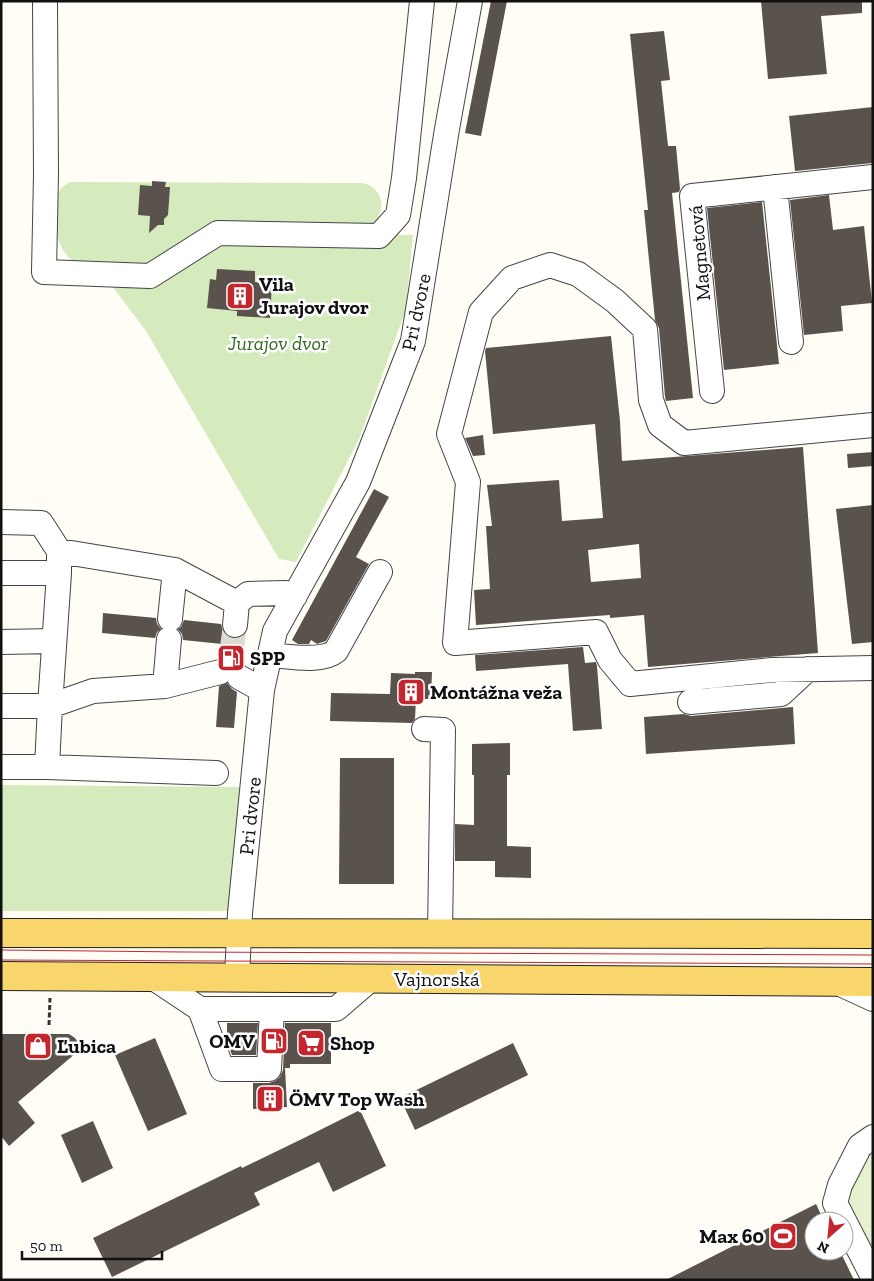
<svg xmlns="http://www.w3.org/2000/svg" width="874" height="1281" viewBox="0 0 874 1281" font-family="'Zilla Slab',serif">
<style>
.green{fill:#d5ebbd}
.pitch{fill:#e6f2cf}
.building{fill:#5a524d;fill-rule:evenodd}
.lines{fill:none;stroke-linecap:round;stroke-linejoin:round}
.minor-tunnel{stroke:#dbdad3;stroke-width:24;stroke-dasharray:24 12;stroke-linecap:butt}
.minor-casing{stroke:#444;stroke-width:26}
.major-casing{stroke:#222;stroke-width:30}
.path{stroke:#333;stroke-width:3;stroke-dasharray:5 2.5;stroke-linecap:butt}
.minor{stroke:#fff;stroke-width:24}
.major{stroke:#f9d66b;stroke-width:28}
.tram{stroke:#c4262e;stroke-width:1}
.labels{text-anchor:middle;stroke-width:5;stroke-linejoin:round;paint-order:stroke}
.street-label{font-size:20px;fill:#111;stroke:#fff}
.poi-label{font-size:20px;font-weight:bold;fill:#111;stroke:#fff;text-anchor:start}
.park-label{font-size:20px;font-style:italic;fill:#2f6b1f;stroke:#fff}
</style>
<rect width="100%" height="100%" fill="#fffdf5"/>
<!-- green -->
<path class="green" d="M70 182 362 183C366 184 370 185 373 188 386 198 383 217 370 226H229L157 266H80L69 258 63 250 59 242 57 233 58 194 62 187Z
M232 233 413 235 406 309 359 439 296 562 279 559 146 331 106 278 158 279Z
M1 785 241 787 230 911H1Z"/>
<!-- pitch -->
<path class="pitch" d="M873 1148V1259L842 1201 865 1153Z"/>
<!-- building -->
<path class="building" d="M491 1H507L481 136 465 133Z
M761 1H862V13L821 16 827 74 768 79Z
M664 31 670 80 661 81 668 146H676L680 189 679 192 672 193 693 398 666 401 665 397 659 328 655 320 644 210H648L630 34Z
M873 107V163L795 171 789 116Z
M152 181 166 182 165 187H170L168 215 164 219V225H158L149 233 150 216 138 215 140 185 152 186Z
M829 195 833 230 864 226 872 303 841 306 843 331 804 335 790 200Z
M762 202 779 364 724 370 707 208Z
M217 269 255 271V282L272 284 270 318 237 316V311L207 308 210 279 216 280Z
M611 336 620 421 622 461 803 447 818 653 648 667 644 615 610 618V615L476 625 474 590 490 589 486 526H492L487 485 559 480 562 521 603 518 595 424 493 434 485 351 486 348ZM639 544 641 578 591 582 588 550Z
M483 435 485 455 473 456 465 438Z
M873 452V466L848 468 847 454Z
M374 489 389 497 356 557 369 564 326 641 317 644 311 640 309 644H298L292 640Z
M873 505V642L852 644 836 509Z
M103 613 156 618 157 624 161 629 157 632 155 638 102 633Z
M184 620 221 624 223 631 228 636 234 639 242 636 240 663 232 665 229 662 221 659 222 644 183 640 182 634 178 629 181 627Z
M583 647 585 663 596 662 597 666 602 729 573 731 568 664 476 671 475 655Z
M415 672H432L431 699H416L415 719 412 723 330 721 331 693 390 694 391 673 415 674Z
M227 683 232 689 237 692 234 728 216 727 219 686Z
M793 707 795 744 646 754 644 717 684 714 691 716Z
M510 743V775H507V846L531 847V878L495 877V861H455V824L474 825V775H472V744Z
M340 758H394V884H339Z
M227 1023H258L256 1055H232L227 1042Z
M285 1023H331V1064H290V1068H285L287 1107 253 1109V1083H246H269L275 1081 280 1077 283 1070Z
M1 1034H69L75 1038 82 1048 18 1102 35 1123 9 1146 1 1136Z
M155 1038 187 1114 148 1131 115 1055Z
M513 1043 528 1075 415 1130 400 1098Z
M360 1110 386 1166 333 1192 319 1162 254 1193 260 1205 112 1277 93 1238 241 1166 242 1168 306 1137Z
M93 1121 113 1168 82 1183 61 1135Z
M816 1204 824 1221H814V1251H840L854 1280H666Z"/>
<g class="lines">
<!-- minor-tunnel -->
<path class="minor-tunnel" d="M235 625 229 670 239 677"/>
<defs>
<path id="minor" d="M45 1 46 174 44 272 150 276 218 233 379 236 398 215 404 178 422 1
M775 187 791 342
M712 391 692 196 873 177
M873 425 684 443 660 425 651 400 645 329 615 301 578 274 550 265 512 278 481 312 449 434 468 482 455 643 596 632 610 660 630 684 772 670 873 668
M1 522 41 523 59 551V573L50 706 47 767H1
M59 551 175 570 170 619
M175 570 237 603
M1 573H59
M235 625 237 603 248 594 286 593 295 596
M1 642 54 641
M270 655C287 656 322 663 336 651L380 572
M239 677 262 690
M165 686 169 639
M690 702 781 694 808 669
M1 706H50L93 691 165 686 220 672
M424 729 443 730 440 934
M47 767 216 773
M152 977 200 1009H336L371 979
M237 978 240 913 262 690 275 631 358 482 413 341 447 129 470 1
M836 982 873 999
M200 1009 222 1069H269L272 1009
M873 1137 860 1146 840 1185 835 1203 873 1277"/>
<path id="major" d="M1 933 873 934
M1 976 873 982"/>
</defs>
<!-- minor casing -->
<use href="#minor" class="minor-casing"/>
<!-- major casing -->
<use href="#major" class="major-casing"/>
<!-- path -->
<path class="path" d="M49 1025 50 998"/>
<!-- minor -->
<use href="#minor" class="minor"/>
<!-- major -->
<use href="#major" class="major"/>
<!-- tram -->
<path class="tram" d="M1 950 183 952 873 955
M1 960 873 964"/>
</g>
<!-- icons -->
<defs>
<symbol id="building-square" viewBox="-11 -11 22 22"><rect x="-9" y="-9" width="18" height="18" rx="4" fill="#c4262e" stroke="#fff"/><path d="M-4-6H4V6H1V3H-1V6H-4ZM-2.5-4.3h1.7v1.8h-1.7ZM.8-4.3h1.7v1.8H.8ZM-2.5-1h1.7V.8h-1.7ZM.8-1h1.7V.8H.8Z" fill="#fff"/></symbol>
<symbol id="fuel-square" viewBox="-11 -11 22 22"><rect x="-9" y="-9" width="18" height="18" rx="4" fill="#c4262e" stroke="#fff"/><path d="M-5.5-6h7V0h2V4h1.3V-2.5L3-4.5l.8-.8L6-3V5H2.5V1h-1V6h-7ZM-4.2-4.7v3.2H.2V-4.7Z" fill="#fff"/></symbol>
<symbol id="supermarket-square" viewBox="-11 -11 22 22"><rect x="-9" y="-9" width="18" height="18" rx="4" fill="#c4262e" stroke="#fff"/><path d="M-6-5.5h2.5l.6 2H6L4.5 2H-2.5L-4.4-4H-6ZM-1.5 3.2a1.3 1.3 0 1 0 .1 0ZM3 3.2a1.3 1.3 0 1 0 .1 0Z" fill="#fff"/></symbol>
<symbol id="shop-square" viewBox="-11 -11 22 22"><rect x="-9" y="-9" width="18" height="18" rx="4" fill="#c4262e" stroke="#fff"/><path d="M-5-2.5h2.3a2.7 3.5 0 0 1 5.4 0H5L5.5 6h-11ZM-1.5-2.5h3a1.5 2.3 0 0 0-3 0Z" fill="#fff"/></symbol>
<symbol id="stadium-square" viewBox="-11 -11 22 22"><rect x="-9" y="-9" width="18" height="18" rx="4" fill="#c4262e" stroke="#fff"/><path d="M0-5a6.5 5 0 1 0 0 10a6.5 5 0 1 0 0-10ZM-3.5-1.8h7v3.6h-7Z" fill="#fff"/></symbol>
</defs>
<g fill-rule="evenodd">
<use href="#building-square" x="224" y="280" width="32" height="32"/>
<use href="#fuel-square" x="215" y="642" width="32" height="32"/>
<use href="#building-square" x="395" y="676" width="32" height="32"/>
<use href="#fuel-square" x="258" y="1025" width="32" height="32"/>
<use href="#supermarket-square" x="295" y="1027" width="32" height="32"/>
<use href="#shop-square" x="22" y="1030" width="32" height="32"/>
<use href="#building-square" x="254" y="1083" width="32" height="32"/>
<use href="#stadium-square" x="767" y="1220" width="32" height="32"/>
</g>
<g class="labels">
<!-- street labels -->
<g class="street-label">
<text transform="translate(699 253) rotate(-95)" y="7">Magnetová</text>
<text transform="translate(416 312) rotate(-78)" y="7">Pri dvore</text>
<text transform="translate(250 816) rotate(-84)" y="7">Pri dvore</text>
<text x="437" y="986">Vajnorská</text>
</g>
<!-- poi labels -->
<g class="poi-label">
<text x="259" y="291">Vila<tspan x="259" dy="23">Jurajov dvor</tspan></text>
<text x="250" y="665">SPP</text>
<text x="430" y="699">Montážna veža</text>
<text x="255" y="1048" text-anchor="end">OMV</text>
<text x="330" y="1050">Shop</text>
<text x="57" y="1053">Ľubica</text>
<text x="289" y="1106">ÖMV Top Wash</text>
<text x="764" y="1243" text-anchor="end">Max 60</text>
</g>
<!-- park labels -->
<g class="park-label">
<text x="278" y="350">Jurajov dvor</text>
</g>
</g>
<!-- border -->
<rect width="874" height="1281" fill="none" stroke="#111111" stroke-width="5"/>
<!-- north arrow -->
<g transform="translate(829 1236) rotate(207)"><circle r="24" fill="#ffffff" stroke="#a0a0a0"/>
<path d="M0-4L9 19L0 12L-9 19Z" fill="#c4262e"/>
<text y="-8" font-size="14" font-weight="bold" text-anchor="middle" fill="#111111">N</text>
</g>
<!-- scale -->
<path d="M22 1251v8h140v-8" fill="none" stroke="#111111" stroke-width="2.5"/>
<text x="30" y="1251" font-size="15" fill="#111111" stroke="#ffffff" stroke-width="4" paint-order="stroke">50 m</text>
</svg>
